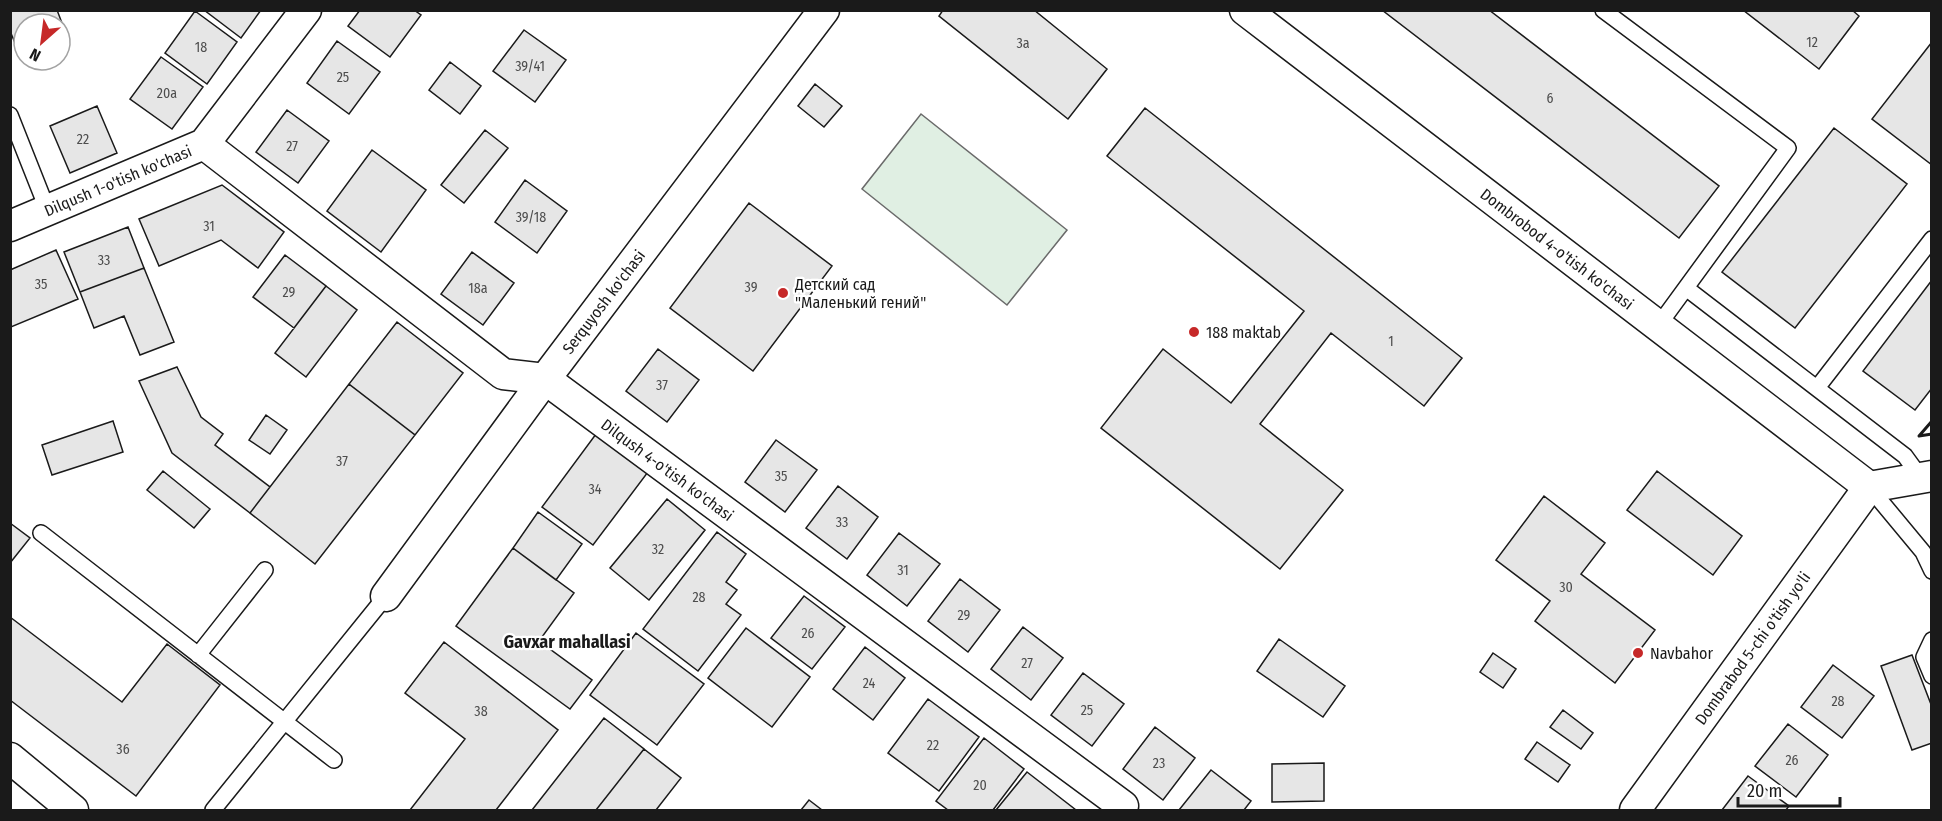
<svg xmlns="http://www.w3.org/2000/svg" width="1942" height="821" viewBox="0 0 1942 821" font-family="'Fira Sans Condensed',sans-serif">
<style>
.green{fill:#e0efe3;stroke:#6a6a6a;stroke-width:1.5}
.building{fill:#e6e6e6;stroke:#1a1a1a;stroke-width:1.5}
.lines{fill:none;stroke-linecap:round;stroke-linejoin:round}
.lane-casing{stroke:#1a1a1a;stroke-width:18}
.street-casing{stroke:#1a1a1a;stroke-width:33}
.lane{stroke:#fff;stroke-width:15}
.street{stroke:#fff;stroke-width:30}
.wall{stroke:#1a1a1a;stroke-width:3}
.poi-dot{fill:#c62828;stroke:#fff;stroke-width:2}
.labels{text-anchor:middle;stroke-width:4.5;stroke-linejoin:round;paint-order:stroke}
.number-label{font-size:14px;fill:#4d4d4d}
.street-label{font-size:16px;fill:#1a1a1a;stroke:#fff}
.poi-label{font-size:16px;fill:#1a1a1a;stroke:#fff;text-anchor:start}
.neighbourhood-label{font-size:18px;font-weight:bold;fill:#1a1a1a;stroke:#fff}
</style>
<rect width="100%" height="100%" fill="#fff"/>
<!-- green -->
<path class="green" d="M921 114 1067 230 1007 305 862 189Z"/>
<!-- building -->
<path class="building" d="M10 10H57L65 31 60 33V24H24V48L18 50 10 31Z
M204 10H261L241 38Z
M360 10H414L421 15 390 57 348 26Z
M943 10H1034L1107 69 1068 119 939 16Z
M1382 10H1489L1719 186 1679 238Z
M1743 10H1852L1859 16 1819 69Z
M195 11 237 42 207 84 165 53Z
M524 30 566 60 535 102 493 71Z
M337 41 380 72 349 114 307 83Z
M1932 42V165L1872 119Z
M161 57 203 87 172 129 130 99Z
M450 62 481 86 460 114 429 90Z
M815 84 842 106 824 127 798 106Z
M97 106 117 153 70 173 50 126Z
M1145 108 1462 358 1424 406 1331 333 1260 424 1343 490 1280 569 1101 428 1163 349 1231 403 1304 311 1107 156Z
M287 110 329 141 298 183 256 152Z
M1834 128 1907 184 1795 328 1722 272Z
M485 130 508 148 464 203 441 185Z
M372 150 426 190 381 252 327 211Z
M525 180 567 211 537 253 495 222Z
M222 185 284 232 258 268 221 240 159 266 139 219Z
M749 203 832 266 753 371 670 308Z
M128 227 144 268 80 292 64 252Z
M56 250 78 299 11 327 10 270Z
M472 252 514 283 483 325 441 294Z
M285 255 326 286 294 328 253 297Z
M144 268 174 342 140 355 124 316 94 328 80 292Z
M1932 280V388L1915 410 1863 371Z
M326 286 357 310 306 377 275 353Z
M397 322 463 373 415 435 349 384Z
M658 349 699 380 667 422 626 391Z
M177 367 201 417 223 434 215 445 270 487 250 513 172 453 139 381Z
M349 384 415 435 315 564 250 513Z
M266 415 287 430 270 454 249 440Z
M113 421 123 452 52 475 42 445Z
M596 434 648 472 593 545 542 507Z
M776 440 817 470 785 512 745 482Z
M163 471 210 509 194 528 147 490Z
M1657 471 1742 536 1713 575 1627 510Z
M838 486 878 517 847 559 806 528Z
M1544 496 1605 543 1581 574 1655 630 1615 683 1535 621 1550 601 1496 560Z
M667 499 705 530 649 600 610 568Z
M538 512 582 544 556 580 513 548Z
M10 523 30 538 10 563Z
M717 532 746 554 726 582 737 590 726 604 741 615 698 671 643 629Z
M899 533 940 564 907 606 867 575Z
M513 548 574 593 539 641 592 680 570 709 456 626Z
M960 579 1000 610 968 652 928 621Z
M804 596 845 627 812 669 771 638Z
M10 617 122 702 167 644 220 685 136 796 10 700Z
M1023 627 1063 658 1031 700 991 669Z
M746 628 810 677 772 727 708 678Z
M636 633 704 684 657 745 590 695Z
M1279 639 1345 686 1323 717 1257 671Z
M444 642 558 730 496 810H410L465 739 405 693Z
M865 647 905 678 873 720 833 689Z
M1493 653 1516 669 1503 688 1480 672Z
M1912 655 1932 707V743L1912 750 1881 666Z
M1833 665 1874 696 1842 738 1801 707Z
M1083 673 1124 704 1092 746 1051 715Z
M928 699 979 737 939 791 888 753Z
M1563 710 1593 733 1581 749 1550 727Z
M604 718 644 749 596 810H532Z
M1788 724 1828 755 1796 797 1755 766Z
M1155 727 1195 758 1163 800 1123 769Z
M984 738 1024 769 993 810H948L936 801Z
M1537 742 1570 765 1558 782 1525 759Z
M644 749 681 778 656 810H596Z
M1324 763V801L1272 802V764Z
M1211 770 1251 801 1244 810H1179Z
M1027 772 1076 810H996Z
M1748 776 1789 806 1786 810H1722Z
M809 800 822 810H801Z"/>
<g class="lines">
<defs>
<path id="lane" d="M1603 10 1788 148 1658 326
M10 115 48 211
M1686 288 1905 456 1921 478
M1817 388 1932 239
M1869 487 1923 552 1932 571
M41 533 334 760
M1932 640 1924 657 1932 676
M198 655 265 570
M213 810 386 596"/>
<g id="street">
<path id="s1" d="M1245 10 1869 487"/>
<path id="s2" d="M204 144 503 374 545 379 1123 806 1119 810"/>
<path id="s3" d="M10 226 204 144 306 10"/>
<path d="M1869 487 1932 476"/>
<path id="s4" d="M386 596 545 379 824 10"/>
<path d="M10 758 73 810"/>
<path id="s5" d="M1635 810 1869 487"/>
</g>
</defs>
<!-- lane casing -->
<use href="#lane" class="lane-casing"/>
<!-- street casing -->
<use href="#street" class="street-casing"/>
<!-- lane -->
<use href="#lane" class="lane"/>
<!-- street -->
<use href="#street" class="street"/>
<!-- wall -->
<path class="wall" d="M1932 421 1919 436 1932 434"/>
</g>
<!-- markers -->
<g class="poi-dot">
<circle cx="783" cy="293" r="6"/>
<circle cx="1194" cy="332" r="6"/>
<circle cx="1638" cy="653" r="6"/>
</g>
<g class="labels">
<!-- number labels -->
<g class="number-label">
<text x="1812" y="47">12</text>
<text x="1023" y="48">3a</text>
<text x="201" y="52">18</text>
<text x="530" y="71">39/41</text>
<text x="343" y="82">25</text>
<text x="167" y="98">20a</text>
<text x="1550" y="103">6</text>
<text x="83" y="144">22</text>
<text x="292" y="151">27</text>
<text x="531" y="222">39/18</text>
<text x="209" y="231">31</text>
<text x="104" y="265">33</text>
<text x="41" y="289">35</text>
<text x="751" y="292">39</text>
<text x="478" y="293">18a</text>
<text x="289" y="297">29</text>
<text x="1391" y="346">1</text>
<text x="662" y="390">37</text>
<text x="342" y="466">37</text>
<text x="781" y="481">35</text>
<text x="595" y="494">34</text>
<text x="842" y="527">33</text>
<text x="658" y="554">32</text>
<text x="903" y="575">31</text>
<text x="1566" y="592">30</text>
<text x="699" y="602">28</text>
<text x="964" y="620">29</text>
<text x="808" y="638">26</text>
<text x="1027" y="668">27</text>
<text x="869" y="688">24</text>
<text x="1838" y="706">28</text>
<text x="1087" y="715">25</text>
<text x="481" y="716">38</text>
<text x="933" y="750">22</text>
<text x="123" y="754">36</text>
<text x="1792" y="765">26</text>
<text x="1159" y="768">23</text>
<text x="980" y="790">20</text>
</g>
<!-- street labels -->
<g class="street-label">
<text dy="6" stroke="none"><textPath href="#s3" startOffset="117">Dilqush 1-o'tish ko'chasi</textPath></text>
<text dy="6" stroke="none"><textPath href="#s1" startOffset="393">Dombrobod 4-o'tish ko'chasi</textPath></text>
<text dy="6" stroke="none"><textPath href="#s4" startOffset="366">Serquyosh ko'chasi</textPath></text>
<text dy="6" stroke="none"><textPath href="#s2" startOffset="572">Dilqush 4-o'tish ko'chasi</textPath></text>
<text dy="6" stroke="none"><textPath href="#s5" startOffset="200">Dombrabod 5-chi o'tish yo'li</textPath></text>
</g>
<!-- poi labels -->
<g class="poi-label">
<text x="795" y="290">Детский сад<tspan x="795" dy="18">"Маленький гений"</tspan></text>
<text x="1206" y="338">188 maktab</text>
<text x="1650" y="659">Navbahor</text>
</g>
<!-- neighbourhood labels -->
<g class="neighbourhood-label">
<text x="567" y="648">Gavxar mahallasi</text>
</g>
</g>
<!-- border -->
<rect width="1942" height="821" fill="none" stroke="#1a1a1a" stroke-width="24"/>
<!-- north arrow -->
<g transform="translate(42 42) rotate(208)"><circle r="28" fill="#ffffff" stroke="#a3a3a3" stroke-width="1.5"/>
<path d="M0-4.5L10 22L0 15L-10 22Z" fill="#c62828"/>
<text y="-9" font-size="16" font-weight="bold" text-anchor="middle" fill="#1a1a1a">N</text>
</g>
<!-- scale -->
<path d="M1738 797v9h102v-9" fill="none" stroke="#1a1a1a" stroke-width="3"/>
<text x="1747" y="797" font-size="18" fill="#1a1a1a" stroke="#ffffff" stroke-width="4.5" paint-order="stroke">20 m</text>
</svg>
